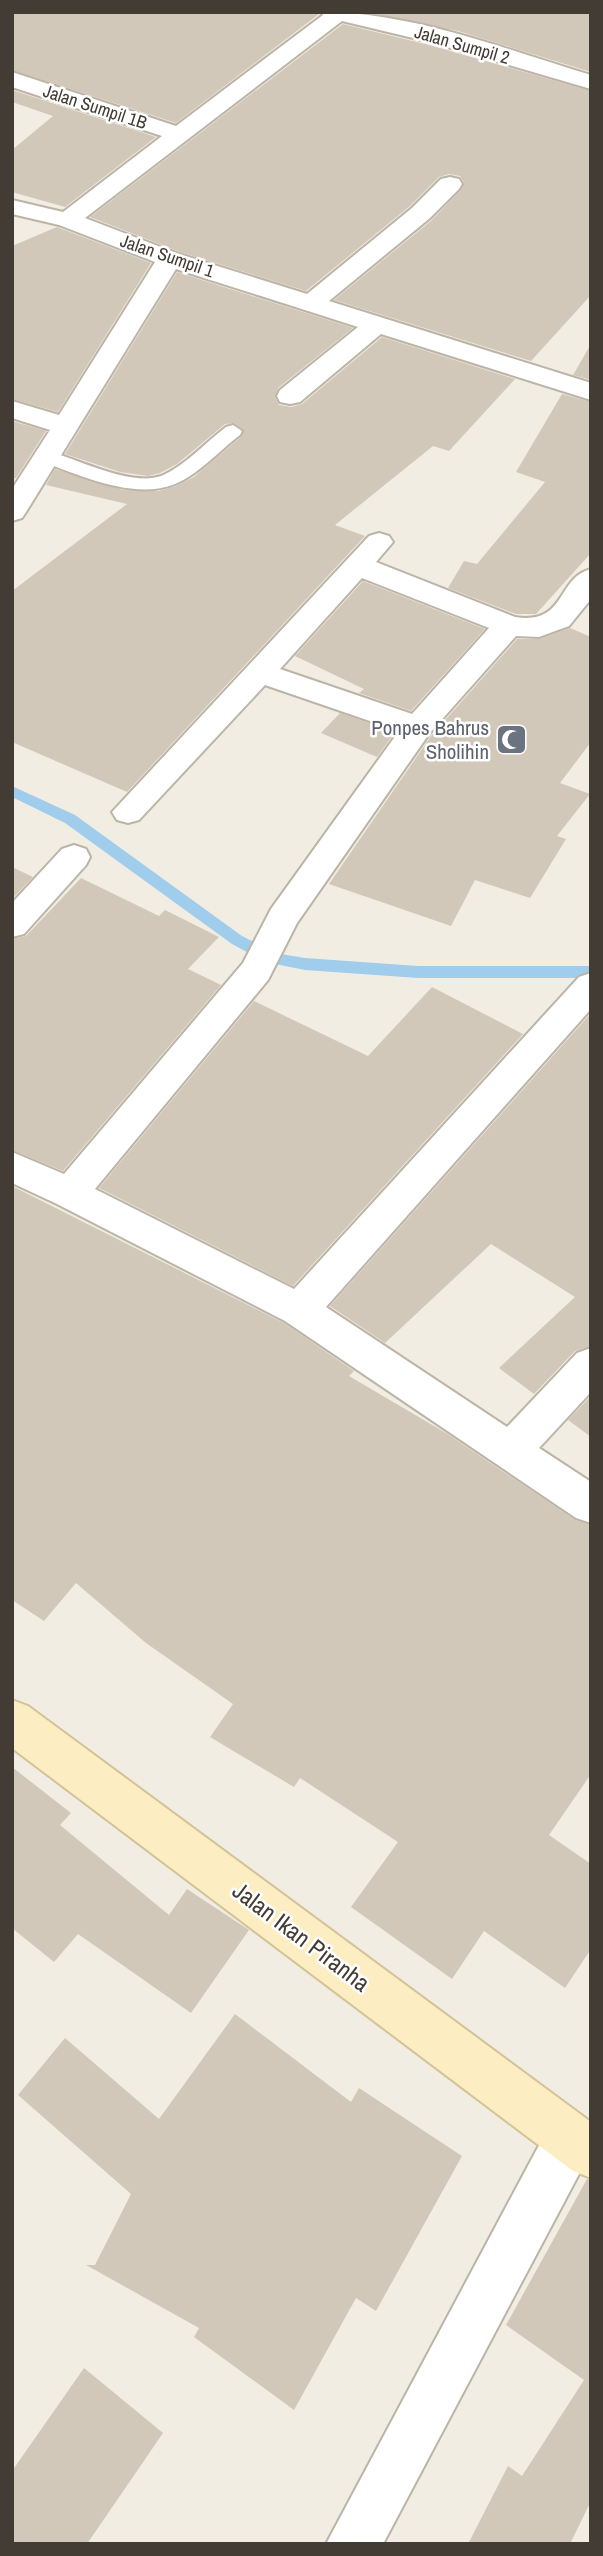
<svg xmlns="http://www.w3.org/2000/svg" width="603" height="2556" viewBox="0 0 603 2556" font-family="'Archivo Narrow',sans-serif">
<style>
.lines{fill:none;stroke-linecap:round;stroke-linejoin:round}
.stream{fill:#a0cdec;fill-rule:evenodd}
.building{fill:#d2c8b9}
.lane-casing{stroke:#bcb4a6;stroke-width:4}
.street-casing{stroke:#bcb4a6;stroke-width:4}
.secondary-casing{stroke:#d2c296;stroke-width:4}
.lane{fill:#fff;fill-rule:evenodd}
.street{fill:#fff;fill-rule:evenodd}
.secondary{fill:#fceec2;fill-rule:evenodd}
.labels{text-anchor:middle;stroke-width:5;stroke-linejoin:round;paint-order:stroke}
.far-street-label{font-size:18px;fill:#423c34;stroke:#fff}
.worship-label{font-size:21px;fill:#5b616d;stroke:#fff;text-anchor:end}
.near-street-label{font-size:24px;fill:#423c34;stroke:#fff}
</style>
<rect width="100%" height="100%" fill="#f1ede3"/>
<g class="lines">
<!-- stream -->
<path class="stream" d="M12 786 75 815 242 936 275 953 305 958 418 966H591V978H418L305 970 265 962 232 944 65 823 12 797Z"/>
</g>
<!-- building -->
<path class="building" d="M12 12H319V14L176 123 12 70Z
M365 12H591V72L458 31Z
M343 24 433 46 591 91V295L531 361 334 300 432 220 461 190 464 183 460 176 449 174 439 177 410 206 306 291 180 252 90 217Z
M12 90 156 137 65 207 12 192V150L53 116 12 102Z
M57 227 151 263 58 412 12 399V246Z
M177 272 353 328 278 388 275 397 279 405 291 407 302 404 382 337 515 379 449 451 433 446 335 525 365 536 127 792 12 742V591L127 504 46 485 55 469 123 490 159 491 176 486 194 477 242 436 243 429 234 423 225 424 177 464 160 473 148 476 120 472 65 454Z
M591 344V380L573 375Z
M562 394 591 402V553L536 614H516L448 588 464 561 477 564 545 482 516 472Z
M12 421 46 431 16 478H12Z
M363 581 485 629 411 711 359 693 364 689 295 656Z
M570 628 591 637V742L560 783 590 794 557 836 566 839 530 898 475 880 451 926 329 884 431 736 517 639H540Z
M340 713 395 732 377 757 321 733Z
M12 867 33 877 12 899Z
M81 878 159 916 165 910 219 937 188 969 221 985 63 1171 12 1150V939L26 936Z
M432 987 523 1034 293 1286 99 1188 254 1001 368 1056Z
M591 1013V1346L575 1351 534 1394 499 1368 575 1297 491 1244 385 1343 330 1306Z
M12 1186 284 1323 354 1371 349 1376 446 1433 575 1520 591 1525V1774L549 1835 591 1864V1949L565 1988 484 1931 452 1979 351 1907 398 1842 300 1778 294 1787 210 1737 233 1704 146 1643 76 1583 44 1621 12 1600Z
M591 1396V1437L568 1420Z
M12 1767 71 1813 60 1825 169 1915 187 1889 249 1930 191 2013 78 1934 54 1962 12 1928Z
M235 2014 351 2102 359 2088 462 2156 376 2311 356 2298 294 2410 194 2337 199 2328 86 2265H95L131 2194 18 2095 65 2038 159 2119Z
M587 2179 591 2180V2501L570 2544H468L508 2466 522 2476 584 2380 506 2325Z
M84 2368 163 2433 87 2544H12V2471Z"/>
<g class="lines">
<defs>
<path id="lane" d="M233 425 242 431 240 435C219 451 199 474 175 484 133 501 77 474 38 460L36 456 45 450C75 458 131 487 161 476 185 466 206 442 226 427Z"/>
<path id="street" d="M321 12C412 12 504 49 591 75V89L434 43 342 21 85 218 179 254 307 294 412 208 441 179 450 177 459 179 462 184 459 189 430 218 329 301 591 383V400L381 334 300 402 290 404 280 402 277 396 280 390 358 327 176 269 26 512 22 518 12 521V489L50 430 12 418V401L59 415 155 262 59 225 12 214V200L63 212 162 136 12 87V72L176 126 323 15Z
M379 533 389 536 393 542 376 562 515 617C567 625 556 578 591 569V599L569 626 539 637 516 636 429 734 297 923 268 980 95 1189 294 1289 579 977 591 973V1009L326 1307 507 1427 577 1353 591 1348V1392L539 1448 591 1482V1523L576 1518 285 1321 57 1204 12 1183V1152L64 1174 243 963 271 909 399 731 265 685 139 820 128 823 117 820 112 812 369 536ZM362 578 489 628 412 714 280 669Z
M74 845 86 849 90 857 86 865 24 934 12 937V903L62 849Z
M570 2114 588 2121C592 2133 592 2145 588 2157L383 2544H326L552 2121Z"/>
<path id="secondary" d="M12 1700 28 1706 591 2122V2178L573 2171 12 1748Z"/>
</defs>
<!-- lane casing -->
<use href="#lane" class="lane-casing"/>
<!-- street casing -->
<use href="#street" class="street-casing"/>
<!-- secondary casing -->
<use href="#secondary" class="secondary-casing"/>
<!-- lane -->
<use href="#lane" class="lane"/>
<!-- street -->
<use href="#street" class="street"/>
<!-- secondary -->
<use href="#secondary" class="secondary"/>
</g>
<!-- icons -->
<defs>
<symbol id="mosque-square" viewBox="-11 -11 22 22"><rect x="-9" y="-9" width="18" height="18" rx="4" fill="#6b7280" stroke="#fff"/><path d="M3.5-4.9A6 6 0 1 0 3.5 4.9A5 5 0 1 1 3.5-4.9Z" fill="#fff"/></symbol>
</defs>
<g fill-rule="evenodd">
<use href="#mosque-square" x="494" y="722" width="35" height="35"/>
</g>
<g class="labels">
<!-- far-street labels -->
<g class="far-street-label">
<text transform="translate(462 45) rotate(16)" y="6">Jalan Sumpil 2</text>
<text transform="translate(95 107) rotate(18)" y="6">Jalan Sumpil 1B</text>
<text transform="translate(167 256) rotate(19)" y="6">Jalan Sumpil 1</text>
</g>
<!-- worship labels -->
<g class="worship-label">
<text x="489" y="735">Ponpes Bahrus<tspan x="489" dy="24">Sholihin</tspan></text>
</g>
<!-- near-street labels -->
<g class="near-street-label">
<text transform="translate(301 1937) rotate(37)" y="8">Jalan Ikan Piranha</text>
</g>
</g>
<!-- border -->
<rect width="603" height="2556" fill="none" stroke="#423c34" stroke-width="28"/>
</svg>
